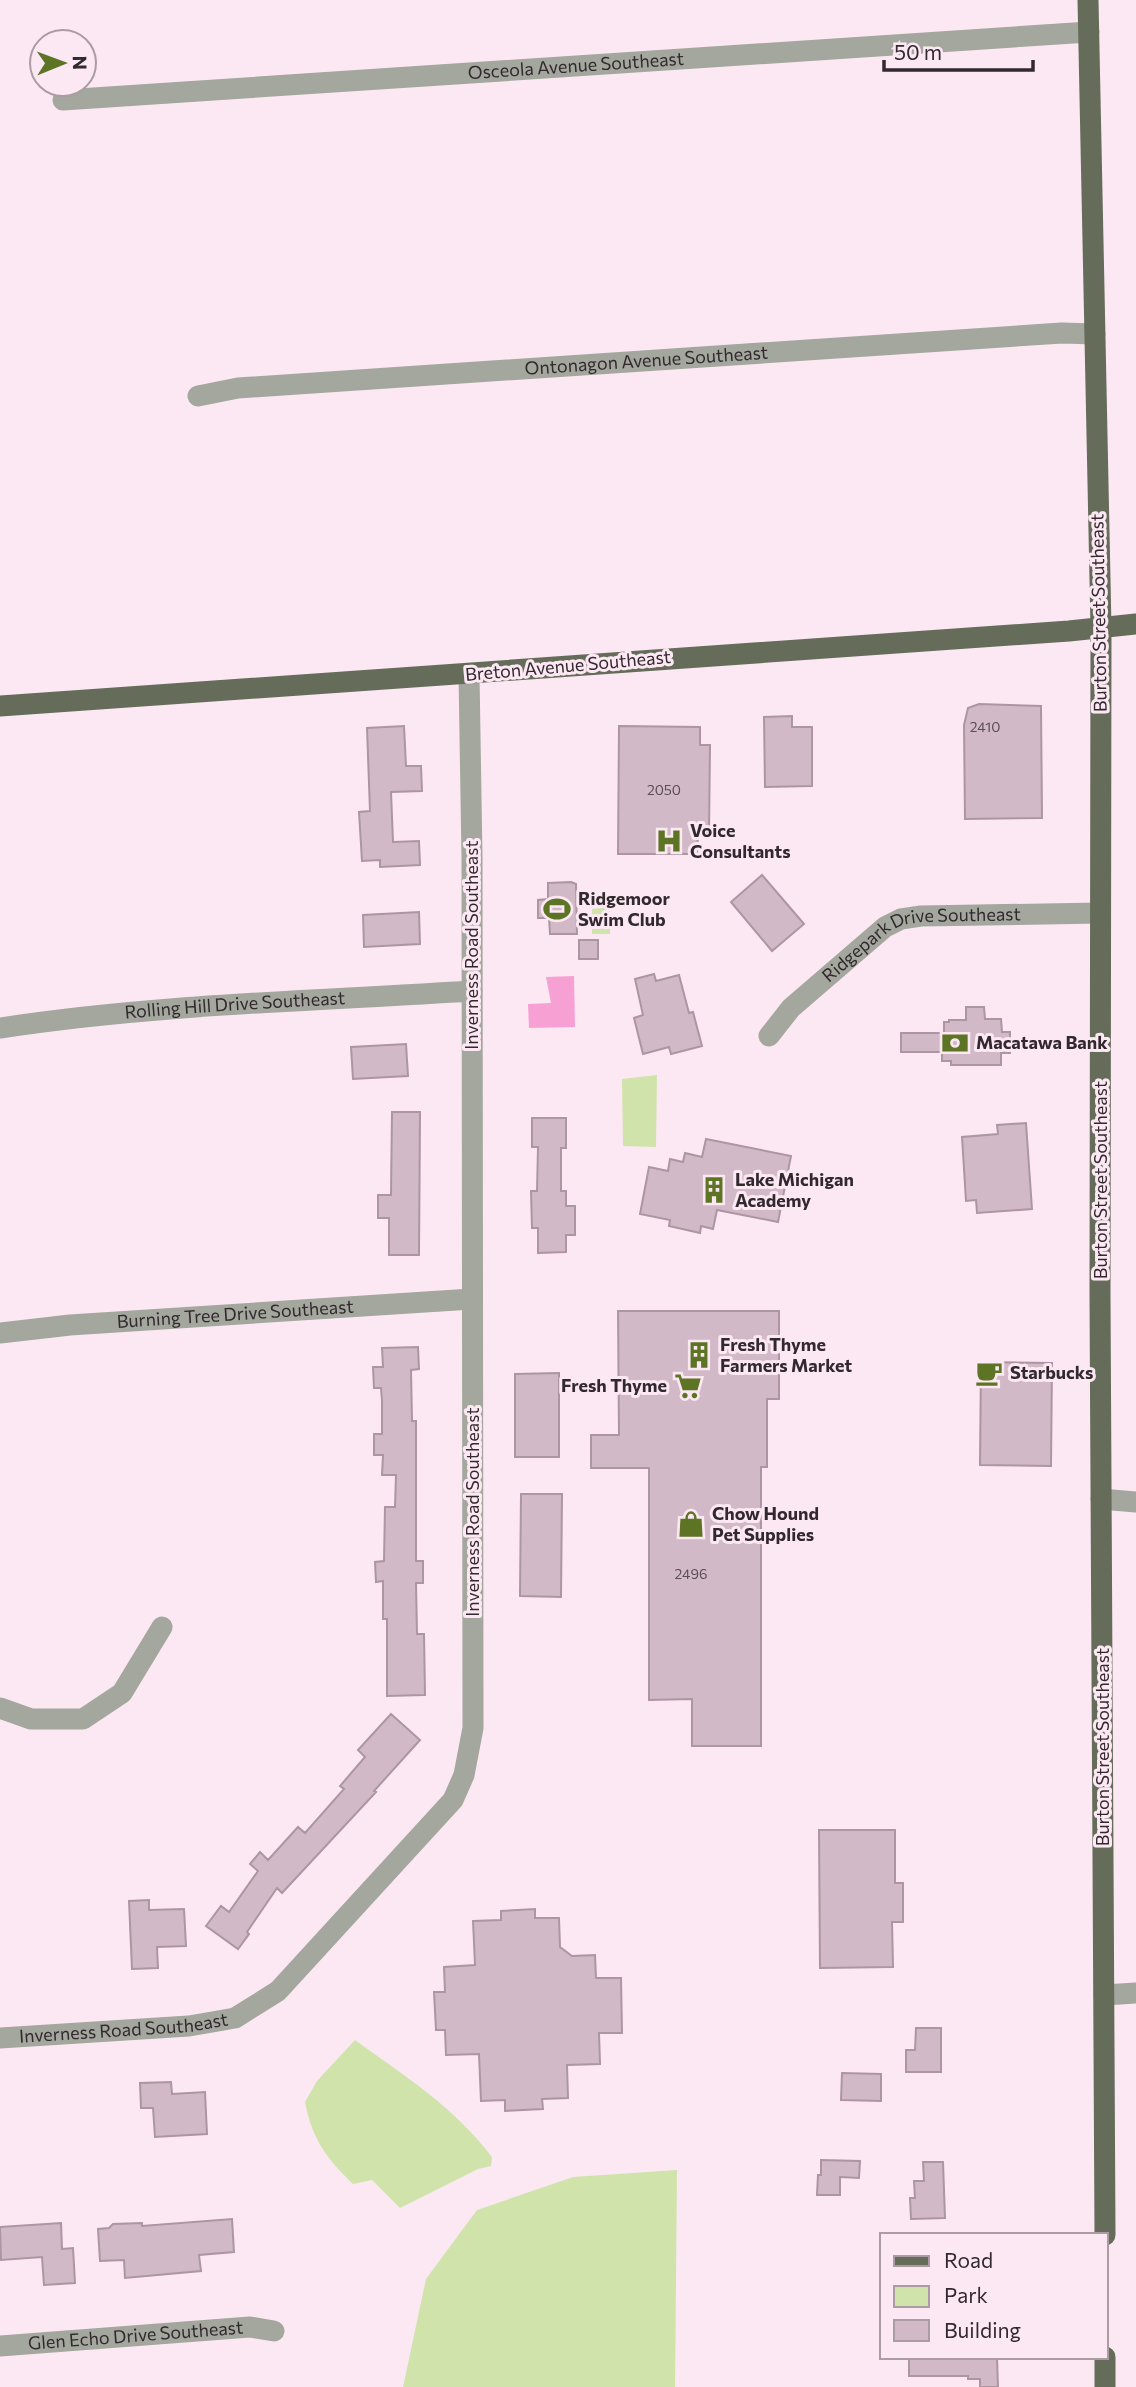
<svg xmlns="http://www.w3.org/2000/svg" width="1136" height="2387" viewBox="0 0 1136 2387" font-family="Commissioner,sans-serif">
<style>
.green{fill:#cfe3ab}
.water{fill:#f7a0d3}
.building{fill:#d2b9c7;stroke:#ad95a2;stroke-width:2}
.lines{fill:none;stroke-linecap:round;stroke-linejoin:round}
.minor{stroke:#a3a79d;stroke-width:21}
.major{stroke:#656c5a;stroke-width:21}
.labels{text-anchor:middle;stroke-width:6;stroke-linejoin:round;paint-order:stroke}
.number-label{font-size:14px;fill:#5a4d54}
.street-label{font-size:18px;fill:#32292e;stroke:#fce8f3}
.poi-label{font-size:18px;font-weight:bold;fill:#32292e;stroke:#fce8f3;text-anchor:start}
</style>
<rect width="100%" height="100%" fill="#fce8f3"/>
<!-- green -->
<path class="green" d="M602 898 610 899V934H592V909L602 908Z
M657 1075 656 1147 623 1146 622 1079Z
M355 2040C407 2078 452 2105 492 2157L491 2166 478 2169 400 2208 372 2180 353 2184C327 2159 312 2139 305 2102L317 2081Z
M677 2170 675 2387H403L426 2279 477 2210 573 2177Z"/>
<!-- water -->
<path class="water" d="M574 976 575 1027 529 1028 528 1004 551 1003 546 977Z"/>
<!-- building -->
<path class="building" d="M979 704 1041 706 1042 818 965 819 964 725 968 708Z
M792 716V727H812V786L765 787 764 717Z
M404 726 406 766H421L422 791 391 792 393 842 419 841 420 865 380 867V860L362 861 359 812 370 811 367 728Z
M619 726 700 727V745H710L709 835H698L697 854H618Z
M762 875 804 924 772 951 731 902Z
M571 882 576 884 577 934H550L549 918H538V900L548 899V883Z
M419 912 420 944 364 947 363 915Z
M579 940H598V959H579Z
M654 974 656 981 679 975 689 1013 693 1012 702 1046 671 1054 669 1047 643 1054 634 1018 643 1015 635 979Z
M966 1007H984L985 1019H1001L1002 1032H1010V1053H1001V1065H951V1061H942V1052H901V1033H944V1022H949V1020H966Z
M406 1044 408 1076 353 1079 351 1047Z
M392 1112H420L419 1255H389V1218H378V1195H391Z
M532 1118H566V1148H561V1191H566V1206H575V1235H566V1252L538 1253V1228H532L531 1191H537L538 1147H532Z
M1026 1123 1032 1209 977 1213 976 1200 966 1201 962 1137 998 1134 997 1125Z
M706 1139 791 1156 778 1222 717 1210 713 1229 701 1226 700 1233 669 1226 670 1220 640 1214 649 1167 668 1171 670 1159 683 1162 685 1153 702 1157Z
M618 1311H779V1399H767V1467H761V1746H692V1699L649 1700V1468H591V1435H619Z
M418 1347 419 1369 411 1370 412 1421H416V1561H423V1583H416L417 1634H424L425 1695 387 1696V1619H383V1581L376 1582 375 1562 384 1561 385 1507H395L396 1475H382L383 1455H374V1434H382V1401L381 1388H374L373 1367H383L382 1348Z
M981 1362 1052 1363 1051 1466 980 1465Z
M559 1373V1457H515V1374Z
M521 1494H562L561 1597 520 1596Z
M391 1714 420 1740 374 1791 376 1792 282 1893 277 1888 247 1932 249 1934 238 1949 206 1926 221 1906 229 1912 258 1871 250 1864 260 1852 268 1860 298 1827 305 1833 344 1789 340 1786 365 1757 358 1750Z
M819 1830H895V1883H903V1922H892L893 1967 820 1968Z
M149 1900V1910L184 1909 186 1946 157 1947 158 1968 132 1969 129 1901Z
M535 1909V1918H559L560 1947 572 1956 595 1955 596 1978H621L622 2033H599L600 2064 567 2065 568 2098 542 2099 543 2109 505 2111V2100L481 2101 479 2054 446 2055 445 2030H436L434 1992H445L444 1967 475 1965 473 1921 501 1920V1911Z
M916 2028H941V2072H906V2050H915Z
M842 2073 881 2074V2101L841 2100Z
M171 2082 172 2094 205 2092 207 2134 155 2137 153 2108H141L140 2083Z
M821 2160 860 2161 859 2178 840 2177V2195H817L818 2175H821Z
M923 2162H943L945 2218 911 2219 910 2198H915L914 2181H924Z
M232 2219 234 2252 199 2255 201 2271 125 2278 124 2260 100 2261 98 2229 109 2228 113 2224 142 2223V2226Z
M61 2223 62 2249 73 2248 75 2283 44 2285 42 2257 1 2260 0 2227Z
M909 2357H997L998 2387H980V2379H968V2376H909Z"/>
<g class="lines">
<!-- minor -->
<g class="minor">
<path id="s1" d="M63 100 1089 32"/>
<path id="s2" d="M198 396 238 388 1062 333 1095 334"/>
<path id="s3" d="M0 1028C156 1004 315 1001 472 991"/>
<path id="s4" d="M769 1036 791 1008 885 927 901 919 921 916 1100 913"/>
<path id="s5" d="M0 1333 70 1325 472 1299"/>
<path d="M1101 1499 1136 1502"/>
<path d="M0 1708 31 1719H83L122 1693 162 1627"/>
<path d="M1104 1995 1136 1993"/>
<path id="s6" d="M0 2038 189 2026 235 2018 278 1991 453 1800 464 1775 473 1728 472 858 469 674"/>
<path id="s7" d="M0 2346 250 2327 274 2331"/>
</g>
<!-- major -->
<path class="major" d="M1088 0 1101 628 1100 1296 1105 2235
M0 706 1069 631 1136 624
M1105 2357V2387"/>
</g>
<!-- icons -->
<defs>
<symbol id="hospital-bare" viewBox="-9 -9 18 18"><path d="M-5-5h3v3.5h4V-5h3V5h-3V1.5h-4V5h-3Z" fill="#5d7425" stroke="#fce8f3" stroke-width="2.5" paint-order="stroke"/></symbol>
<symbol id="stadium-bare" viewBox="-9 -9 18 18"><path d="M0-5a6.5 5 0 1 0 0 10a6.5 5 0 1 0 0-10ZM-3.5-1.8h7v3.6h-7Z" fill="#5d7425" stroke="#fce8f3" stroke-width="2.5" paint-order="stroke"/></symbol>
<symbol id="bank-bare" viewBox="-9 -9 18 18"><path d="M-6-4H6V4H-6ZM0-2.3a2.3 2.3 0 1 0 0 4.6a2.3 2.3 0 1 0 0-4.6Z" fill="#5d7425" stroke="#fce8f3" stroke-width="2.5" paint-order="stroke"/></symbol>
<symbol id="building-bare" viewBox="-9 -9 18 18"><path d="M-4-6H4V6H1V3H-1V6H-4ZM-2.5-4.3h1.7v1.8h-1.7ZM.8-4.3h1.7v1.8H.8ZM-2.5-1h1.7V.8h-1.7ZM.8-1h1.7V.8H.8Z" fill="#5d7425" stroke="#fce8f3" stroke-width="2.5" paint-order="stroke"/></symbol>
<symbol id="cafe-bare" viewBox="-9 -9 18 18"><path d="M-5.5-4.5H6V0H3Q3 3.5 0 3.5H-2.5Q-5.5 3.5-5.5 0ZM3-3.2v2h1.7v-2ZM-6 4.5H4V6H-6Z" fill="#5d7425" stroke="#fce8f3" stroke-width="2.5" paint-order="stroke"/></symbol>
<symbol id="supermarket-bare" viewBox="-9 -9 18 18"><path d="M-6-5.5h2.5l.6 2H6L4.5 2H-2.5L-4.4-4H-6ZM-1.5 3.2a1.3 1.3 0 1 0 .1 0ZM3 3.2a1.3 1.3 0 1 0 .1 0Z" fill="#5d7425" stroke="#fce8f3" stroke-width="2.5" paint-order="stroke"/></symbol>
<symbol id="shop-bare" viewBox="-9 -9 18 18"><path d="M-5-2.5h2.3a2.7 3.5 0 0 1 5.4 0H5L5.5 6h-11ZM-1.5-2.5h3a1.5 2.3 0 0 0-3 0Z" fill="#5d7425" stroke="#fce8f3" stroke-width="2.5" paint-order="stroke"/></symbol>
</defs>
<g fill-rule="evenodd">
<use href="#hospital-bare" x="650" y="822" width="38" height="38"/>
<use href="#stadium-bare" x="538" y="890" width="38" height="38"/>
<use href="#bank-bare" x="936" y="1024" width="38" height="38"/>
<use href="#building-bare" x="695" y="1171" width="38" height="38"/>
<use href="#building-bare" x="680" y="1336" width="38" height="38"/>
<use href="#cafe-bare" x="970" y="1354" width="38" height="38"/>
<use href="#supermarket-bare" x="669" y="1367" width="38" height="38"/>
<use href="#shop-bare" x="672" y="1505" width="38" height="38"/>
</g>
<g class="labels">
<!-- number labels -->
<g class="number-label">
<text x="985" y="732">2410</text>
<text x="664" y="795">2050</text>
<text x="691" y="1579">2496</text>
</g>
<!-- street labels -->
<g class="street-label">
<text dy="6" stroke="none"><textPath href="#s1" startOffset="514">Osceola Avenue Southeast</textPath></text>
<text dy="6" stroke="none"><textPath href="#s2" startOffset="450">Ontonagon Avenue Southeast</textPath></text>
<text transform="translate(1099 613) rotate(-91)" y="6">Burton Street Southeast</text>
<text transform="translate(568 666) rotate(-5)" y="6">Breton Avenue Southeast</text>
<text transform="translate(472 945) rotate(-90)" y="6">Inverness Road Southeast</text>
<text dy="6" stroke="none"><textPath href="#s4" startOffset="189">Ridgepark Drive Southeast</textPath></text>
<text dy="6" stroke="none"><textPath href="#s3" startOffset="236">Rolling Hill Drive Southeast</textPath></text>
<text transform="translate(1101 1180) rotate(-90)" y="6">Burton Street Southeast</text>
<text dy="6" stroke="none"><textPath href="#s5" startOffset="236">Burning Tree Drive Southeast</textPath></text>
<text transform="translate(473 1512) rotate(-90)" y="6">Inverness Road Southeast</text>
<text transform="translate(1103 1747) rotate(-90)" y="6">Burton Street Southeast</text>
<text dy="6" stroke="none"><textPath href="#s6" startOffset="124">Inverness Road Southeast</textPath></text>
<text dy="6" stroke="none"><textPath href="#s7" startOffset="136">Glen Echo Drive Southeast</textPath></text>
</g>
<!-- poi labels -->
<g class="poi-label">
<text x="690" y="837">Voice<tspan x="690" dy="21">Consultants</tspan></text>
<text x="578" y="905">Ridgemoor<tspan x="578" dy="21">Swim Club</tspan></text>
<text x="976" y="1049">Macatawa Bank</text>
<text x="735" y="1186">Lake Michigan<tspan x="735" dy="21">Academy</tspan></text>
<text x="720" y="1351">Fresh Thyme<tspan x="720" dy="21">Farmers Market</tspan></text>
<text x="1010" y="1379">Starbucks</text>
<text x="667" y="1392" text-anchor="end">Fresh Thyme</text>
<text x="712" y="1520">Chow Hound<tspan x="712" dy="21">Pet Supplies</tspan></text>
</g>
</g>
<!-- legend -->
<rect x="880" y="2233" width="228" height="126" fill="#fce8f3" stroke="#ab9ca4" stroke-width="2"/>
<rect x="894" y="2256" width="35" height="10" fill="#656c5a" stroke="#ab9ca4" stroke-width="2"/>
<text x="944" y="2268" font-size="21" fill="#32292e">Road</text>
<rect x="894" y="2286" width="35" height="21" fill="#cfe3ab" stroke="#ab9ca4" stroke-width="2"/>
<text x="944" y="2303" font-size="21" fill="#32292e">Park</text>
<rect x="894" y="2320" width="35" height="21" fill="#d2b9c7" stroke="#ab9ca4" stroke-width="2"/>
<text x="944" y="2338" font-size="21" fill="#32292e">Building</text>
<!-- north arrow -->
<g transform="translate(63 63) rotate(89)"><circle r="33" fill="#fce8f3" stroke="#ab9ca4" stroke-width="2"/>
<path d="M0-5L12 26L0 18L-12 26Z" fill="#5d7425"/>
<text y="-10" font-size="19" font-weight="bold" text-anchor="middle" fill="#32292e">N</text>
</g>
<!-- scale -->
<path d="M884 60v10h149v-10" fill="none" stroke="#32292e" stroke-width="3.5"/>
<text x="894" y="60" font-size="21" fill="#32292e" stroke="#fce8f3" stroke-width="5" paint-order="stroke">50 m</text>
</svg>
